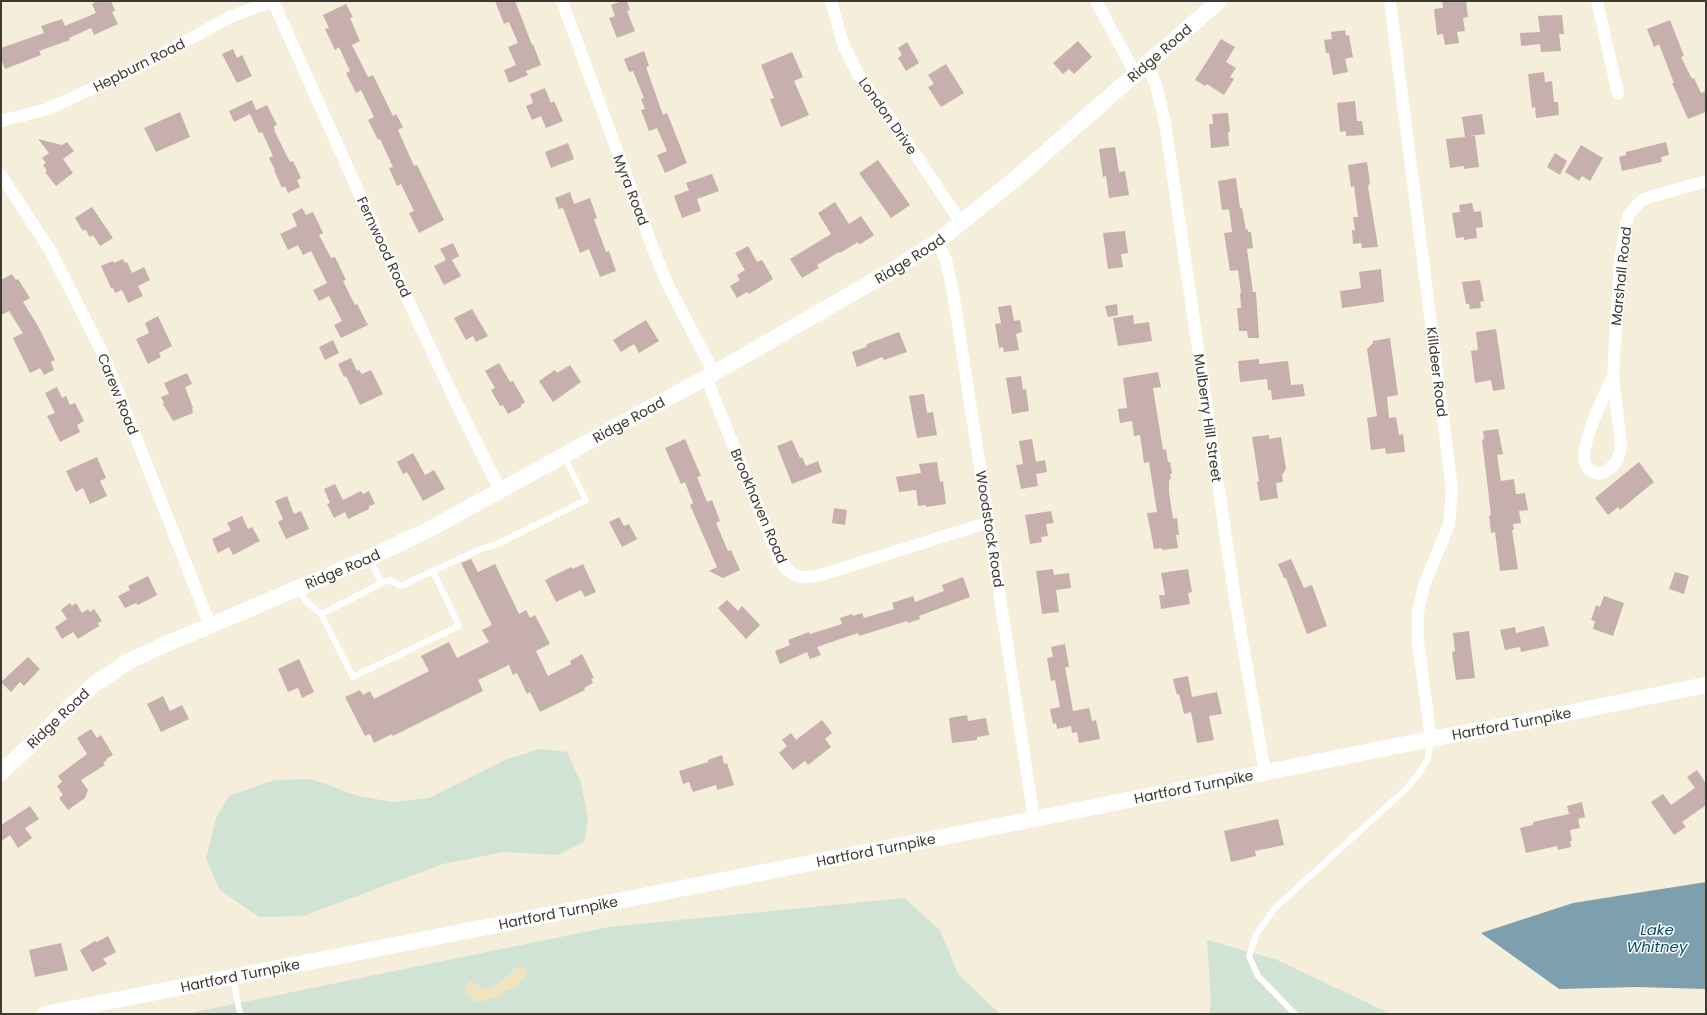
<svg xmlns="http://www.w3.org/2000/svg" width="1707" height="1015" viewBox="0 0 1707 1015" font-family="Poppins,sans-serif">
<style>
.green{fill:#d0e3d4}
.sand{fill:#eee4bf}
.water{fill:#7e9fae}
.building{fill:#c7afae}
.lines{fill:none;stroke-linecap:round;stroke-linejoin:round}
.service{stroke:#fff;stroke-width:6}
.minor{stroke:#fff;stroke-width:12}
.secondary{stroke:#fff;stroke-width:16}
.labels{text-anchor:middle;stroke-width:3;stroke-linejoin:round;paint-order:stroke}
.street-label{font-size:14px;fill:#3c3a32;stroke:#fff}
.water-label{font-size:15px;font-style:italic;fill:#084b63;stroke:#fff}
</style>
<rect width="100%" height="100%" fill="#f4eeda"/>
<!-- green -->
<path class="green" d="M540 749 567 752 581 783 588 819 584 842 557 855 504 852 443 864 303 916 259 917 220 890 206 859 216 818 229 796 274 780 311 779 358 796 393 802 429 798 505 760Z
M904 898 940 930 958 974 1000 1014H186L609 927Z
M1207 940 1277 960 1391 1014H1209L1211 1005Z"/>
<!-- sand -->
<path class="sand" d="M518 966 525 968 527 974 517 987 506 991 500 996 481 1002H475L469 997 465 988 469 982H473L484 989C499 986 506 975 518 966Z"/>
<!-- water -->
<path class="water" d="M1706 882V989L1636 987 1559 989 1481 933 1573 903Z"/>
<!-- building -->
<path class="building" d="M98 1H111L115 11 112 12 118 24 94 35 91 28 69 38 70 40 39 51 41 55 5 69 1 59V48L44 33 41 26 62 19 65 26 96 13 92 4Z
M495 1H515L532 45 533 44 541 65 526 71 528 75 509 83 504 70 516 65 508 47 518 43 509 22 504 24Z
M622 1H627L630 10 627 11 635 31 617 38 609 18 615 16 611 5Z
M1442 1H1466L1468 17 1463 18 1465 31 1457 32 1459 43 1445 45 1443 34 1437 35 1434 9 1443 8Z
M346 4 353 17 350 18 360 41 352 45 368 77 373 75 393 116 396 114 403 127 398 130 414 166 417 165 444 220 419 233 409 213 414 211 401 184 397 186 389 168 393 167 380 139 378 140 368 120 374 117 361 90 356 93 346 73 350 71 339 47 335 50 325 29 329 28 323 15Z
M1562 15 1564 34H1559L1561 51 1541 52 1540 44 1521 46 1520 33 1540 32 1538 16Z
M1670 20 1684 56 1681 57 1692 79 1694 78 1701 93 1706 91V112L1688 119 1672 83H1674L1659 44 1654 47 1647 29Z
M1345 30 1346 36 1349 35 1353 57 1345 59 1348 72 1333 75 1329 53H1326L1324 40 1332 39 1331 32Z
M1221 39 1235 47 1226 62 1236 68 1230 77 1234 79 1224 95 1207 84 1205 86 1195 80Z
M1078 41 1092 57 1074 74 1069 69 1063 74 1053 63Z
M907 42 919 63 906 71 898 58 902 55 898 48Z
M233 49 237 58 242 55 252 76 237 83 222 54Z
M644 51 649 66 646 67 663 115 667 113 687 163 665 173 657 155 667 151 657 128 649 131 641 110 645 109 641 99 644 98 633 71 629 72 624 59Z
M792 52 803 77 794 81 809 115 781 127 770 99 774 98 761 65Z
M946 64 964 93 941 107 928 87 934 84 928 75Z
M1544 72 1545 82 1552 81 1554 102H1558L1559 115 1536 118 1535 107 1532 108 1528 74Z
M545 88 551 103 554 101 563 121 546 128 541 116 532 120 526 106 533 103 530 94Z
M252 100 256 110 267 105 277 125 274 126 275 132 290 162 293 161 301 178 297 180 300 187 288 193 285 186 282 188 274 170H275L269 158 273 156 262 132 259 133 250 114 234 122 229 111Z
M1355 101 1357 121H1362L1364 135 1346 136V131L1340 132 1337 103Z
M180 112 190 137 156 152 144 128Z
M1228 113 1230 132H1228L1229 146 1211 148 1209 124H1213L1212 114Z
M1482 114 1485 134 1469 136H1475L1479 167 1464 169V166L1450 168 1446 139 1465 137 1462 117Z
M38 139 62 145 67 142 74 151 63 159 73 173 56 186 45 172 47 171 43 165 46 163 42 158 49 153Z
M1666 142 1669 155 1661 157 1662 162 1622 171 1619 157 1626 155V152Z
M568 143 574 159 551 168 545 152Z
M1581 145 1603 158 1590 181 1582 176 1579 181 1565 172Z
M1115 147 1119 172 1125 171 1129 195 1109 198 1106 176 1103 177 1099 149Z
M1555 153 1567 161 1560 175 1547 167Z
M878 160 910 205 891 218 859 173Z
M1367 162 1370 183 1368 186 1378 247 1362 248 1361 243 1353 244 1352 230H1355L1353 217H1358L1354 186 1351 187 1348 165Z
M712 174 719 191 697 199 701 211 682 218 674 196 689 190 686 183Z
M1236 178 1240 208 1222 210 1218 181Z
M570 192 574 204 590 198 597 218 594 219 606 252 609 251 616 271 600 277 589 249 580 253 563 208 559 209 555 198Z
M835 202 849 224 861 216 874 235 859 245 858 242 840 253 839 252 817 265 819 268 802 278 790 259 831 234 818 213Z
M1472 203 1474 212 1481 211 1483 227 1476 228 1477 238 1464 240V237L1456 238 1452 213 1460 212 1459 205Z
M92 207 113 238 100 246 93 235 90 237 85 229 83 231 75 218Z
M302 208 306 215 313 212 323 233 319 235 331 258 335 257 346 280 343 281 355 305 357 304 368 325 341 338 334 325 342 321 329 296 319 301 313 290 327 283 311 251 303 255 298 245 288 250 280 234 297 226 292 214Z
M1242 208 1246 230 1248 229V232H1251L1253 248 1247 249 1253 292H1256L1259 338H1248L1247 331H1239L1237 308H1241L1240 293H1241L1238 270 1230 271 1224 233 1232 232 1229 209Z
M1125 231 1128 253 1121 254 1123 267 1108 269 1103 233Z
M453 243 459 256 452 260 461 276 444 285 434 266 446 260 440 249Z
M748 246 757 262 762 260 773 279 749 294 747 292 737 298 730 286 740 280 737 275 745 270 735 253Z
M123 259 125 263 127 262 132 273 144 267 150 280 138 286 143 296 128 303 122 290 115 293 113 288H111L101 266 113 261 114 263Z
M1381 269 1384 302 1342 308 1340 291 1361 288 1359 272Z
M12 274 16 280 18 279 30 298 23 302 38 326 55 360 51 362 54 370 44 375 40 368 30 373 13 338 23 333 9 311 1 315V280Z
M1480 280 1484 301 1480 302 1481 308 1470 309 1469 304H1466L1462 282Z
M1117 304 1118 315 1108 317 1105 306Z
M1011 305 1014 321 1020 320 1022 332 1016 334 1019 350 1004 352 1003 347 999 348 995 324 1001 323 998 307Z
M472 309 488 336 476 342 473 336 466 340 454 318Z
M1133 315 1134 324 1149 322 1152 341 1118 346 1113 318Z
M158 316 172 346 159 353 161 357 148 364 136 339 149 333 145 323Z
M646 320 659 341 639 353 634 344 621 352 613 340Z
M1496 329 1505 389 1493 391 1491 380 1475 383 1471 351 1478 350 1476 332Z
M899 332 907 352 884 360 882 357 857 367 852 352 866 347 867 344Z
M1390 338 1398 395 1387 397 1389 418 1396 417 1399 435 1403 434 1405 452 1386 454 1385 448 1371 450 1367 418 1377 416 1367 349 1373 343V341Z
M333 340 339 353 325 360 319 347Z
M351 358 357 371 359 370 362 374 371 370 383 394 360 405 346 376 344 377 338 364Z
M1259 359V364L1288 361 1291 385 1303 384 1305 396 1272 400 1271 390H1268L1267 379 1240 382 1238 361Z
M499 363 510 382 513 381 525 402 521 405V407L508 414 503 405 500 406 491 390 495 388 485 371Z
M570 365 581 382 553 402 539 381 555 370 557 373Z
M1158 372 1161 387 1153 388 1163 450 1166 449 1168 462H1170L1172 473 1170 474 1171 479 1169 480V492L1173 519 1177 518 1179 535H1176L1178 548 1162 550V548L1154 549 1147 513 1157 512 1149 462 1144 463 1140 435 1134 436 1132 421 1120 423 1118 409 1127 408 1123 378Z
M187 373 192 384 185 387 193 408 192 409 193 413 173 421 163 404 164 403 161 397 169 394 164 383Z
M1021 376 1023 390 1026 389 1029 411 1012 414 1006 378Z
M57 387 62 398 66 396 70 405 75 403 84 421 77 425 80 432 60 442 47 416 55 413 45 393Z
M924 394 927 413 933 412 937 435 917 438 909 396Z
M1498 429 1503 454 1497 455 1501 481 1514 479 1516 494 1525 493 1528 510 1519 511 1521 523 1513 524 1514 530H1512L1518 569 1500 571 1495 532 1491 533 1489 516 1491 515 1482 440 1484 439 1483 431Z
M1269 435V439L1281 437 1286 469 1282 475 1283 482 1276 483 1278 498 1260 501 1257 482 1259 481 1252 437Z
M685 439 701 476 697 477 707 502 712 500 720 521 716 523 728 551 731 550 740 570 723 578 709 571 717 567 690 505 693 503 685 482 681 484 665 448Z
M1032 439 1036 462 1045 460 1047 472 1036 474 1038 486 1021 489 1016 465 1023 464 1019 441Z
M792 440 800 458 802 457 806 466 818 461 822 472 792 484 777 446Z
M413 453 425 475 434 470 445 489 423 501 407 472 403 474 397 462Z
M97 457 106 478 100 481 107 496 90 504 83 488 76 492 66 471Z
M937 462 940 482 943 481 946 504 926 507V505L918 506 916 490 899 492 896 477 921 473 919 464Z
M1639 462 1654 482 1620 510 1618 507 1608 515 1595 498Z
M335 484 343 500 361 491 363 494 369 491 375 504 369 506V509L348 519 345 512 334 518 327 504 330 503 324 489Z
M287 496 294 514 301 511 309 529 286 539 278 522 283 519 275 501Z
M834 508 847 510 845 525 832 523Z
M1051 511 1054 523 1046 524 1048 536 1041 537 1042 542 1030 544 1025 515Z
M242 516 248 529 252 527 260 541 233 555 229 547 218 553 212 539 231 530 227 523Z
M619 517 624 526 629 524 637 539 622 547 609 522Z
M471 559 478 572 495 564 519 614 526 610 530 618 535 615 550 644 536 651 548 676 571 664 570 661 582 654 594 678 591 679 593 683 584 688 585 690 540 712 530 692 527 694 517 673 513 675 509 665 478 680 483 691 393 736 392 734 374 743 370 734 365 736 345 697 360 690 363 695 370 691 374 699 429 671 421 656 449 642 457 658 489 642 482 630 492 625 461 563Z
M1291 559 1304 588 1312 585 1327 626 1307 634 1286 578H1284L1278 564Z
M583 564 596 592 585 597 581 590 556 602 545 580 571 567 573 569Z
M1053 569 1054 575 1069 573 1071 588 1056 590 1059 612 1042 614 1036 571Z
M1188 569 1192 592 1188 593 1190 604 1161 609 1159 595H1165L1161 573Z
M1675 572 1689 576 1684 594 1669 589Z
M148 576 157 595 138 605 136 603 125 608 118 596 130 590 128 586Z
M963 577 970 597 919 616 920 619 908 623 907 621 859 636 858 633 817 647 821 655 810 659 807 652 780 664 775 651 790 645 788 640 809 632 810 634 842 624 840 618 852 614 853 616 862 613 864 618 894 609 892 603 913 596 915 602 944 591 942 585Z
M1604 596 1624 603 1613 636 1593 629 1595 621 1591 620 1596 605 1600 607Z
M727 600 738 611 742 606 760 625 746 639 718 608Z
M70 603 72 606 76 603 82 613 88 609 90 612 94 609 102 621 98 623 99 626 78 639 73 632 62 639 55 627 67 619 61 610Z
M1544 626 1549 646 1521 652 1520 647 1505 650 1500 630 1515 627 1516 633Z
M1469 631 1475 678 1456 680 1452 652 1455 651 1453 633Z
M1065 644 1069 667H1065L1073 711 1089 708 1092 721 1096 720 1100 739 1079 743 1077 732 1072 733 1071 726 1057 729 1056 723 1053 724 1050 709 1060 707 1055 680 1051 681 1047 658 1053 657 1051 647Z
M28 657 40 669 24 686 20 682 11 692 1 682Z
M299 659 314 692 302 698 298 688 288 692 278 669Z
M1188 676 1192 697 1217 692 1222 714 1209 716 1214 740 1197 743 1191 712 1184 714 1179 694 1177 695 1173 679Z
M163 696 170 711 182 705 189 719 161 732 147 704Z
M967 715 968 721 986 718 989 735 977 737V740L952 743 949 718Z
M822 720 832 733 825 739 831 747 808 765 805 761 793 770 779 753 787 746 782 740 791 733 796 740Z
M91 729 97 738 101 735 113 755 106 759 107 760 103 763 105 765 81 780 88 790 85 798 68 810 59 798 63 795 57 786 62 782 58 776 87 754 77 738Z
M722 755 724 764 727 763 734 785 717 790 716 785 693 792 689 782 683 784 679 771 708 762V760Z
M1697 770 1705 782 1706 781V805L1682 822 1686 827 1674 835 1651 802 1663 794 1671 805 1695 788 1687 777Z
M1582 802 1585 817 1578 819 1580 828 1570 830 1572 841H1570L1571 847 1558 850 1557 846 1526 853 1520 828 1533 825V822L1569 814 1567 806Z
M30 806 39 819 25 828 32 838 18 848 10 835 1 841V825Z
M1278 819 1284 845 1255 851 1256 856 1231 862 1224 831Z
M108 936 116 952 103 959 107 964 92 972 80 950 95 941 97 942Z
M61 943 68 970 35 977 29 950Z"/>
<g class="lines">
<!-- service -->
<path class="service" d="M433 571 481 549 495 545 586 500 564 456
M298 588 306 601 321 614 353 677 459 626 433 571 401 586 390 580 382 583 369 559
M321 614 382 583
M233 978 240 1014
M1295 1014 1258 976 1249 956 1256 935 1275 908 1405 790 1417 776 1428 759 1431 740"/>
<!-- minor -->
<path class="minor" d="M273 1 390 262 452 394 500 490
M562 1 655 254 668 285 714 373
M831 1 843 44 858 74 909 145 961 223
M1096 1 1136 75
M1390 1 1452 489 1449 525 1424 585 1418 613V642L1431 739
M1597 1 1618 94
M1147 64 1156 85 1165 123 1234 593 1265 773
M1 121 48 109 133 70 232 16 274 1
M1 175 50 250 103 354 210 625
M937 242 946 260 953 292 1034 819
M1613 376C1605 394 1579 445 1585 463 1587 470 1593 472 1599 474 1614 469 1619 460 1621 445L1613 376 1620 261 1626 224 1629 214 1641 201 1650 197 1706 181
M706 377 779 560C792 577 800 580 821 575L989 522"/>
<!-- secondary -->
<g class="secondary">
<path id="s1" d="M1 773 93 685 129 661 164 645 369 558 430 529 714 373 893 270 937 242 1020 175 1219 1"/>
<path id="s2" d="M45 1014 1034 819 1431 739 1523 722 1706 685"/>
</g>
</g>
<g class="labels">
<!-- street labels -->
<g class="street-label">
<text dy="5" stroke="none"><textPath href="#s1" startOffset="1374">Ridge Road</textPath></text>
<text transform="translate(139 65) rotate(-27)" y="5">Hepburn Road</text>
<text transform="translate(888 116) rotate(55)" y="5">London Drive</text>
<text transform="translate(631 190) rotate(69)" y="5">Myra Road</text>
<text transform="translate(384 247) rotate(65)" y="5">Fernwood Road</text>
<text dy="5" stroke="none"><textPath href="#s1" startOffset="1050">Ridge Road</textPath></text>
<text transform="translate(1621 276) rotate(-84)" y="5">Marshall Road</text>
<text transform="translate(1437 372) rotate(83)" y="5">Killdeer Road</text>
<text transform="translate(118 394) rotate(68)" y="5">Carew Road</text>
<text transform="translate(1208 418) rotate(82)" y="5">Mulberry Hill Street</text>
<text dy="5" stroke="none"><textPath href="#s1" startOffset="726">Ridge Road</textPath></text>
<text transform="translate(759 506) rotate(67)" y="5">Brookhaven Road</text>
<text transform="translate(990 529) rotate(81)" y="5">Woodstock Road</text>
<text dy="5" stroke="none"><textPath href="#s1" startOffset="403">Ridge Road</textPath></text>
<text dy="5" stroke="none"><textPath href="#s1" startOffset="79">Ridge Road</textPath></text>
<text dy="5" stroke="none"><textPath href="#s2" startOffset="1495">Hartford Turnpike</textPath></text>
<text dy="5" stroke="none"><textPath href="#s2" startOffset="1171">Hartford Turnpike</textPath></text>
<text dy="5" stroke="none"><textPath href="#s2" startOffset="847">Hartford Turnpike</textPath></text>
<text dy="5" stroke="none"><textPath href="#s2" startOffset="523">Hartford Turnpike</textPath></text>
<text dy="5" stroke="none"><textPath href="#s2" startOffset="199">Hartford Turnpike</textPath></text>
</g>
<!-- water labels -->
<g class="water-label">
<text x="1657" y="935">Lake<tspan x="1657" dy="17">Whitney</tspan></text>
</g>
</g>
<!-- border -->
<rect width="1707" height="1015" fill="none" stroke="#3c3a32" stroke-width="4"/>
</svg>
